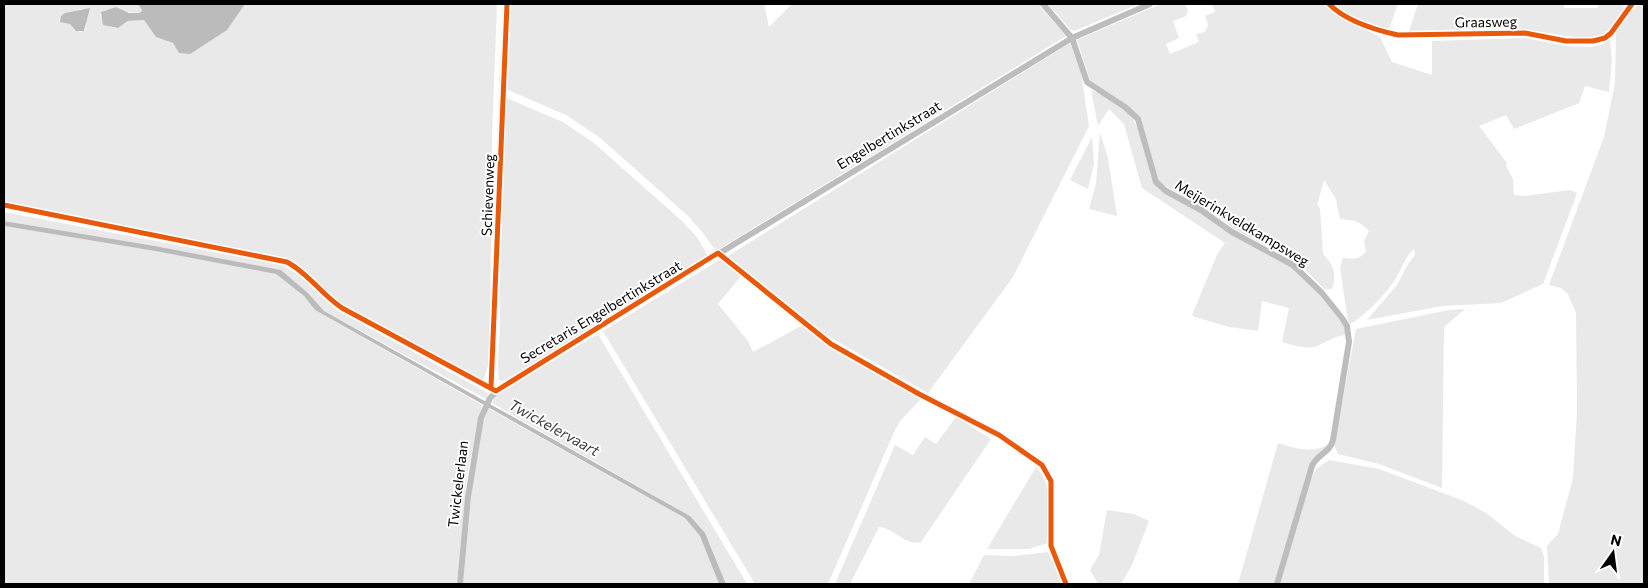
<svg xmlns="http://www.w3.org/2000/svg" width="1648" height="588" viewBox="0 0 1648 588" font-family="Commissioner,sans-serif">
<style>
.green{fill:#e9e9e9;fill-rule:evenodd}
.water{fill:#bbb}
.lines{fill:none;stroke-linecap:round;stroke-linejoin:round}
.street{stroke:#bdbdbd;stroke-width:6}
.cycleway-casing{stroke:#fff;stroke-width:8}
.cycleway{stroke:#e8590c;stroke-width:5}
.labels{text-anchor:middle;stroke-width:4;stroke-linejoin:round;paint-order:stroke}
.street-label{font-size:14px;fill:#000;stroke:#fff}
.water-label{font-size:15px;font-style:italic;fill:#3f3f3f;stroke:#fff}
</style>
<rect width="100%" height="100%" fill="#fff"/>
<!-- green -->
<path class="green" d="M4 4H138L142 10 140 13 105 10 100 14C108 27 114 34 128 21L144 20 156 37 173 43 175 46 227 30 245 4H497L492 135 490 339 489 363 482 384 337 303 288 261 4 204ZM81 9 89 11 86 17V30L80 32 61 16Z
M503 4H764L769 27 792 4H1038L1066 36 716 251 703 233 687 215 599 137 566 115 499 86Z
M1048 4H1139L1074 31 1070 29Z
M1161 4H1185L1188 10 1186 16 1173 21 1179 38 1166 44 1170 54 1199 42 1196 34 1205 32 1208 25 1205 16 1215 12 1212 4H1325L1341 17 1380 37 1392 62 1432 75V41L1525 38 1565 46 1590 47 1603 44 1610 39 1612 60 1609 92 1585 86 1579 103 1514 129 1506 115 1479 126 1507 163 1506 166 1513 179 1514 195 1525 196 1570 190 1577 193 1543 284 1501 303 1442 306 1367 320 1397 285 1408 264 1415 255 1414 249C1405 257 1403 266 1397 276 1391 289 1363 318 1350 324L1348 321 1340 268 1343 258C1353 259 1360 260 1366 251L1364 241 1369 231C1360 221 1353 220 1340 219L1336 199 1324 180 1317 205 1320 208 1323 254C1334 265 1337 274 1332 289H1324L1299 263 1234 229 1223 220 1159 182 1142 123 1127 105 1090 80 1077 40Z
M1333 4H1398L1388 31 1346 13Z
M1418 4H1564V8H1598V4H1623L1624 11 1606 34 1592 38H1580L1515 28 1409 31Z
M1640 4H1644V584H1549L1547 546 1558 534 1573 478 1577 412 1576 313 1568 294 1561 288 1549 285 1604 137 1615 83 1616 33 1631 11Z
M1070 43 1081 73 1089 126 1013 277 928 393 824 334 728 256Z
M1091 90C1125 104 1137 115 1145 151 1148 162 1150 174 1155 184L1291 266 1308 281 1345 326 1347 334C1335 336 1328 341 1317 346 1307 350 1292 345 1282 342L1289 308 1262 301 1258 331 1229 327 1195 317 1192 315 1217 255 1225 243 1142 188 1124 124 1109 109 1098 126Z
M499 95 563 122 594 143 682 221 697 237 709 258 503 381 499 380C496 358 501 336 500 314 498 241 494 168 499 95Z
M1100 132 1108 158 1117 216 1089 209 1096 184Z
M1092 137 1094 164 1088 189 1070 180Z
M4 212 281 265C305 275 319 298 340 312L488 393 486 399 324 311 308 293 281 270 155 246 4 221Z
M4 226 155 251 276 274 304 296 315 310 482 405 467 475 457 584H4Z
M721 259 742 275 718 304 748 341 753 352 803 325 838 353 921 399 900 421 894 432 828 584H755L603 331Z
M1465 309 1444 327 1442 488 1379 464 1338 454 1334 445 1356 329 1449 310Z
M596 335 599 336 747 584H726L709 542 690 516 492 403 496 395Z
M488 408 685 518 700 536 719 584H463L472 488 483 422Z
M956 417 991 439 921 542C905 546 894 528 879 527L850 584H835L895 445 913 455 925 437 936 444Z
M1278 443C1298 449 1311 454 1330 444L1314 458 1274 584H1238Z
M1329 460 1379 469 1464 501 1486 513 1515 536 1541 548 1544 557V584H1279L1310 482 1316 469Z
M1036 467C1056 489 1048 516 1047 543L1029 549H987Z
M1107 510 1134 514 1149 521 1132 565 1121 584H1098L1090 570 1099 555Z
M1048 552 1066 584H969L984 555 1013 556Z"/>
<!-- water -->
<path class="water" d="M138 4H245L227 30 190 54 179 53 173 43 156 37 144 20 128 21 118 28 103 25 101 12 116 7 129 13H140L142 10Z
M90 8 84 31H76L70 24 60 22 61 16 65 13Z
M4 221 155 246 281 270 308 293 324 311 690 516 705 533 726 584H719L700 536 685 518 315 310 304 296 276 274 155 251 4 226Z"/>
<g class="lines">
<!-- street -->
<path class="street" d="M1043 4 1072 38 1087 82 1125 107 1138 119 1156 182 1166 191 1201 210 1232 232 1293 265 1322 293 1342 318 1347 326 1349 342 1333 440C1330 453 1317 454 1312 466L1277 584
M1329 4C1346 21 1375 30 1398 35L1525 33 1566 41H1593L1605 38 1611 33 1632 4
M460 584 468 497 481 418 490 398 502 386 1072 38 1150 4"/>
<defs>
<path id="cycleway" d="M1329 4C1346 21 1375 30 1398 35L1525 33 1566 41H1593L1605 38 1611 33 1632 4
M4 205 287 262C308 273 322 295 342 308L496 391 718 253 831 344 919 394 999 435 1042 465 1051 481V546L1066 584
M491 387 507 4"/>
</defs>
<!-- cycleway casing -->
<use href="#cycleway" class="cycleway-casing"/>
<!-- cycleway -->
<use href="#cycleway" class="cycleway"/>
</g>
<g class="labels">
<!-- street labels -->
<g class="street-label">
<text transform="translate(1486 22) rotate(-1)" y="5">Graasweg</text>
<text transform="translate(889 135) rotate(-31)" y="5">Engelbertinkstraat</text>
<text transform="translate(488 195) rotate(-88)" y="5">Schievenweg</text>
<text transform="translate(1242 223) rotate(31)" y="5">Meijerinkveldkampsweg</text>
<text transform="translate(601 312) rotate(-31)" y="5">Secretaris Engelbertinkstraat</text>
<text transform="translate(458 484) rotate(-83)" y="5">Twickelerlaan</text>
</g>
<!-- water labels -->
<g class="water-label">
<text transform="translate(554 428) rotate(29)" y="5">Twickelervaart</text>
</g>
</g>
<!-- border -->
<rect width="1648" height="588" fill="none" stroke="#000000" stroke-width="10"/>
<!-- north arrow -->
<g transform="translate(1613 553) rotate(14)" stroke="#ffffff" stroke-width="4" paint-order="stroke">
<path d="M0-4L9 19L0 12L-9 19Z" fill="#000000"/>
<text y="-8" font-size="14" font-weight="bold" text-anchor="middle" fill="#000000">N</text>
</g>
</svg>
